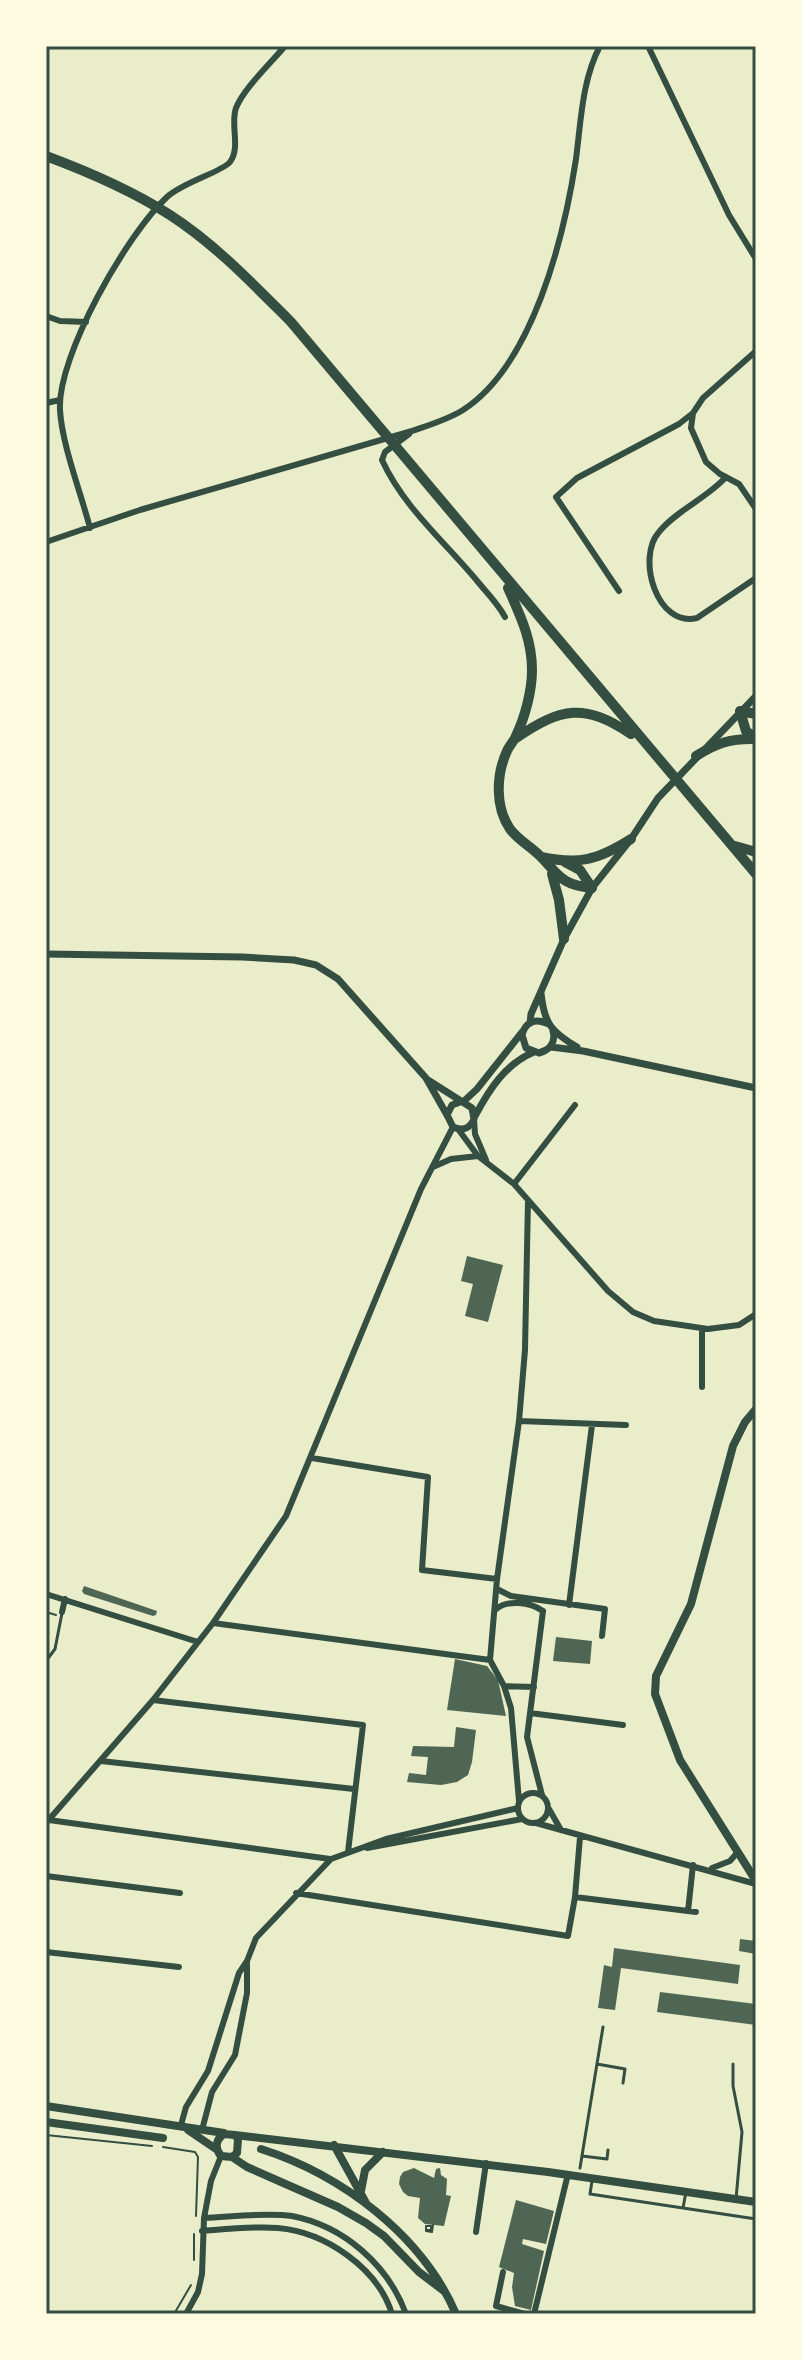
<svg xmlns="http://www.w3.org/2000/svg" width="802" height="2360" viewBox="0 0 802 2360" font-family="'Crimson Pro',serif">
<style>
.building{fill:#4f6655}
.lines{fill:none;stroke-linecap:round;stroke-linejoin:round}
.path{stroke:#344e41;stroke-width:2}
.service{stroke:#344e41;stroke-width:3}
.minor{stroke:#344e41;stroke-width:6}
.tertiary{stroke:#344e41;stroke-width:7}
.secondary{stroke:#344e41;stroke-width:8}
.trunk{stroke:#344e41;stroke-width:10}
.neatline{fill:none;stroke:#344e41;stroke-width:3}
</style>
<rect width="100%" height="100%" fill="#e9edc9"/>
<!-- building -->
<path class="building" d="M467 1256 503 1265 488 1322 465 1316 473 1284 461 1281Z
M84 1586 157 1611 156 1615 153 1616 84 1594 82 1591Z
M556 1637 592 1641 590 1664 553 1661Z
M455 1659 487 1666 498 1680 506 1716 447 1710Z
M456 1727 476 1730 472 1762 468 1775 457 1782 441 1785 407 1782 409 1773 426 1775 428 1757 411 1756 413 1746 454 1747Z
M740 1939 756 1941V1954L739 1951Z
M614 1948 740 1965 738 1984 621 1968 615 2010 598 2008 604 1965 612 1967Z
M660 1992 756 2004V2025L657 2012Z
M414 2168 434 2178 436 2169 440 2168 441 2175 447 2179 446 2195 451 2196 444 2226 425 2224 418 2218 420 2198 408 2196 403 2192 399 2184 400 2177 403 2172Z
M516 2200 554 2211 546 2244 523 2239 522 2244 544 2251 531 2310 515 2306 512 2287 514 2273 499 2267Z"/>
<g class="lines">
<!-- path -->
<path class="path" d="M46 1612 56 1615
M46 2135 152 2146
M163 2147 195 2152 198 2157 196 2216
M427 2230H431V2226H426V2231L432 2232 433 2225
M194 2260V2234
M174 2314 191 2285"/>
<!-- service -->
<path class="service" d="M46 1661 55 1649 62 1613
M597 2064 625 2069 623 2083
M733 2064V2086L742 2132 736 2199
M582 2156 607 2159 608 2150
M580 2168 603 2027
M592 2181 590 2194 756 2219
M683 2208 686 2192"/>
<!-- minor -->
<path class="minor" d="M648 46 729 215 756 259
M46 316 60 321 86 322
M756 351 703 398 693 413 691 428 706 462 720 474 739 484 756 509
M46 403 60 400
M409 434 385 452 382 460C404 508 445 542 478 582 487 593 498 604 505 617
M726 477C707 498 677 510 659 532 636 558 657 628 697 618L756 578
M90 528C81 493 62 445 60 410 57 356 127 234 167 197 183 182 222 172 230 162 241 147 230 125 236 108 244 88 271 63 285 46
M46 542 140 510 412 431C429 425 447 420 463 410 533 365 564 237 576 159 581 121 582 80 600 46
M619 591 556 497 577 478 679 424 693 413
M474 1119 475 1134 486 1160
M458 1129 478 1156 514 1184 608 1291 633 1312 654 1321 708 1329 739 1325 756 1314
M433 1167 451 1159 478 1156
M514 1184 575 1105
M702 1329V1387
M519 1421 626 1425
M312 1458 428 1477 422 1570 497 1579
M497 1589 511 1596 605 1609 602 1636
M46 1594 198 1642
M569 1605 592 1425
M495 1610C507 1599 530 1602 543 1611
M62 1612 65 1599
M213 1623 490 1660
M504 1686 534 1687
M153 1700 363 1725 348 1852
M530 1713 623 1725
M101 1761 354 1789
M518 1808a15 15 0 1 1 30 0a15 15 0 1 1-30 0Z
M542 1795 527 1737 543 1611
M519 1801 511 1708 504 1686 490 1660 497 1579 519 1421 525 1350 528 1200
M549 1809 561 1830
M49 1820 330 1859
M46 1823 153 1700 213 1623 286 1516 421 1189 453 1127
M536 1823 756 1884
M367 1848 522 1819
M712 1868 730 1861 737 1853
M46 1876 180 1893
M296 1893 568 1936 575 1897 580 1837
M575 1897 696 1912
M688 1911 693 1865
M46 1952 179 1967
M181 2125 186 2107 208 2071 239 1973 247 1961 256 1938 331 1859 386 1839 518 1808
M202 2130 212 2092 235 2055 247 1993V1961
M204 2218C230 2217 266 2212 292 2216 344 2226 388 2265 406 2314
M202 2231C227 2229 253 2226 278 2228 325 2232 378 2268 392 2314
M476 2232 486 2163
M503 2272 496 2306 525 2314
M186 2314 198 2292 202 2274 204 2218 211 2181 221 2156
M534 2314 568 2174"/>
<!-- tertiary -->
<path class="tertiary" d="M46 954 242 957 294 960 316 965 338 979 426 1078 447 1115
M541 993C544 1023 551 1032 577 1047
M530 1023 531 1014 564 939 592 888 631 839 658 798 756 696
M546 1023C534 1018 525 1023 522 1035L526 1048 539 1053C550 1050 556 1042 553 1031
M551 1047 583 1051 756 1088
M428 1080 472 1108 474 1119C470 1129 462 1131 453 1127L447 1115 452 1105 460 1102
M463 1102 477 1089 523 1031
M475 1116C489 1090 505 1064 534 1052"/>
<!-- secondary -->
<path class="secondary" d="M756 1409 745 1422 733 1446 691 1604 656 1676 655 1694 680 1760 756 1881
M46 2106 224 2133
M46 2122 163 2138
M188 2130 216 2149
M235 2135 548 2172 756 2202
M334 2145 366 2203
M261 2149C342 2175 422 2235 456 2314
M232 2157 237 2153 238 2139 235 2135 224 2134C216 2139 214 2148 221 2156L232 2157 247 2167 338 2207 366 2223 384 2236 419 2272 444 2291
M361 2191 365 2170 383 2152"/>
<!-- trunk -->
<path class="trunk" d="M46 156C89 172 131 190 170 215 215 244 253 284 291 322L756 874
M508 588C520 615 532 639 532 670 532 691 525 717 516 736 514 741 509 746 507 751 496 775 495 807 510 829 519 841 532 847 542 858 560 877 563 885 592 888
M756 714 740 711 746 731 756 738
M516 738C562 707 584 703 631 734
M696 756C717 743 731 738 756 739
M735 846 756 852
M541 857C579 865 598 860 631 839
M565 862 580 870 592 888
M552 874 559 900 564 939"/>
</g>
<!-- border -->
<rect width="802" height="2360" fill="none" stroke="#fefae0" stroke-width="96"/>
<rect x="48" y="48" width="706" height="2264" class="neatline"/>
</svg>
